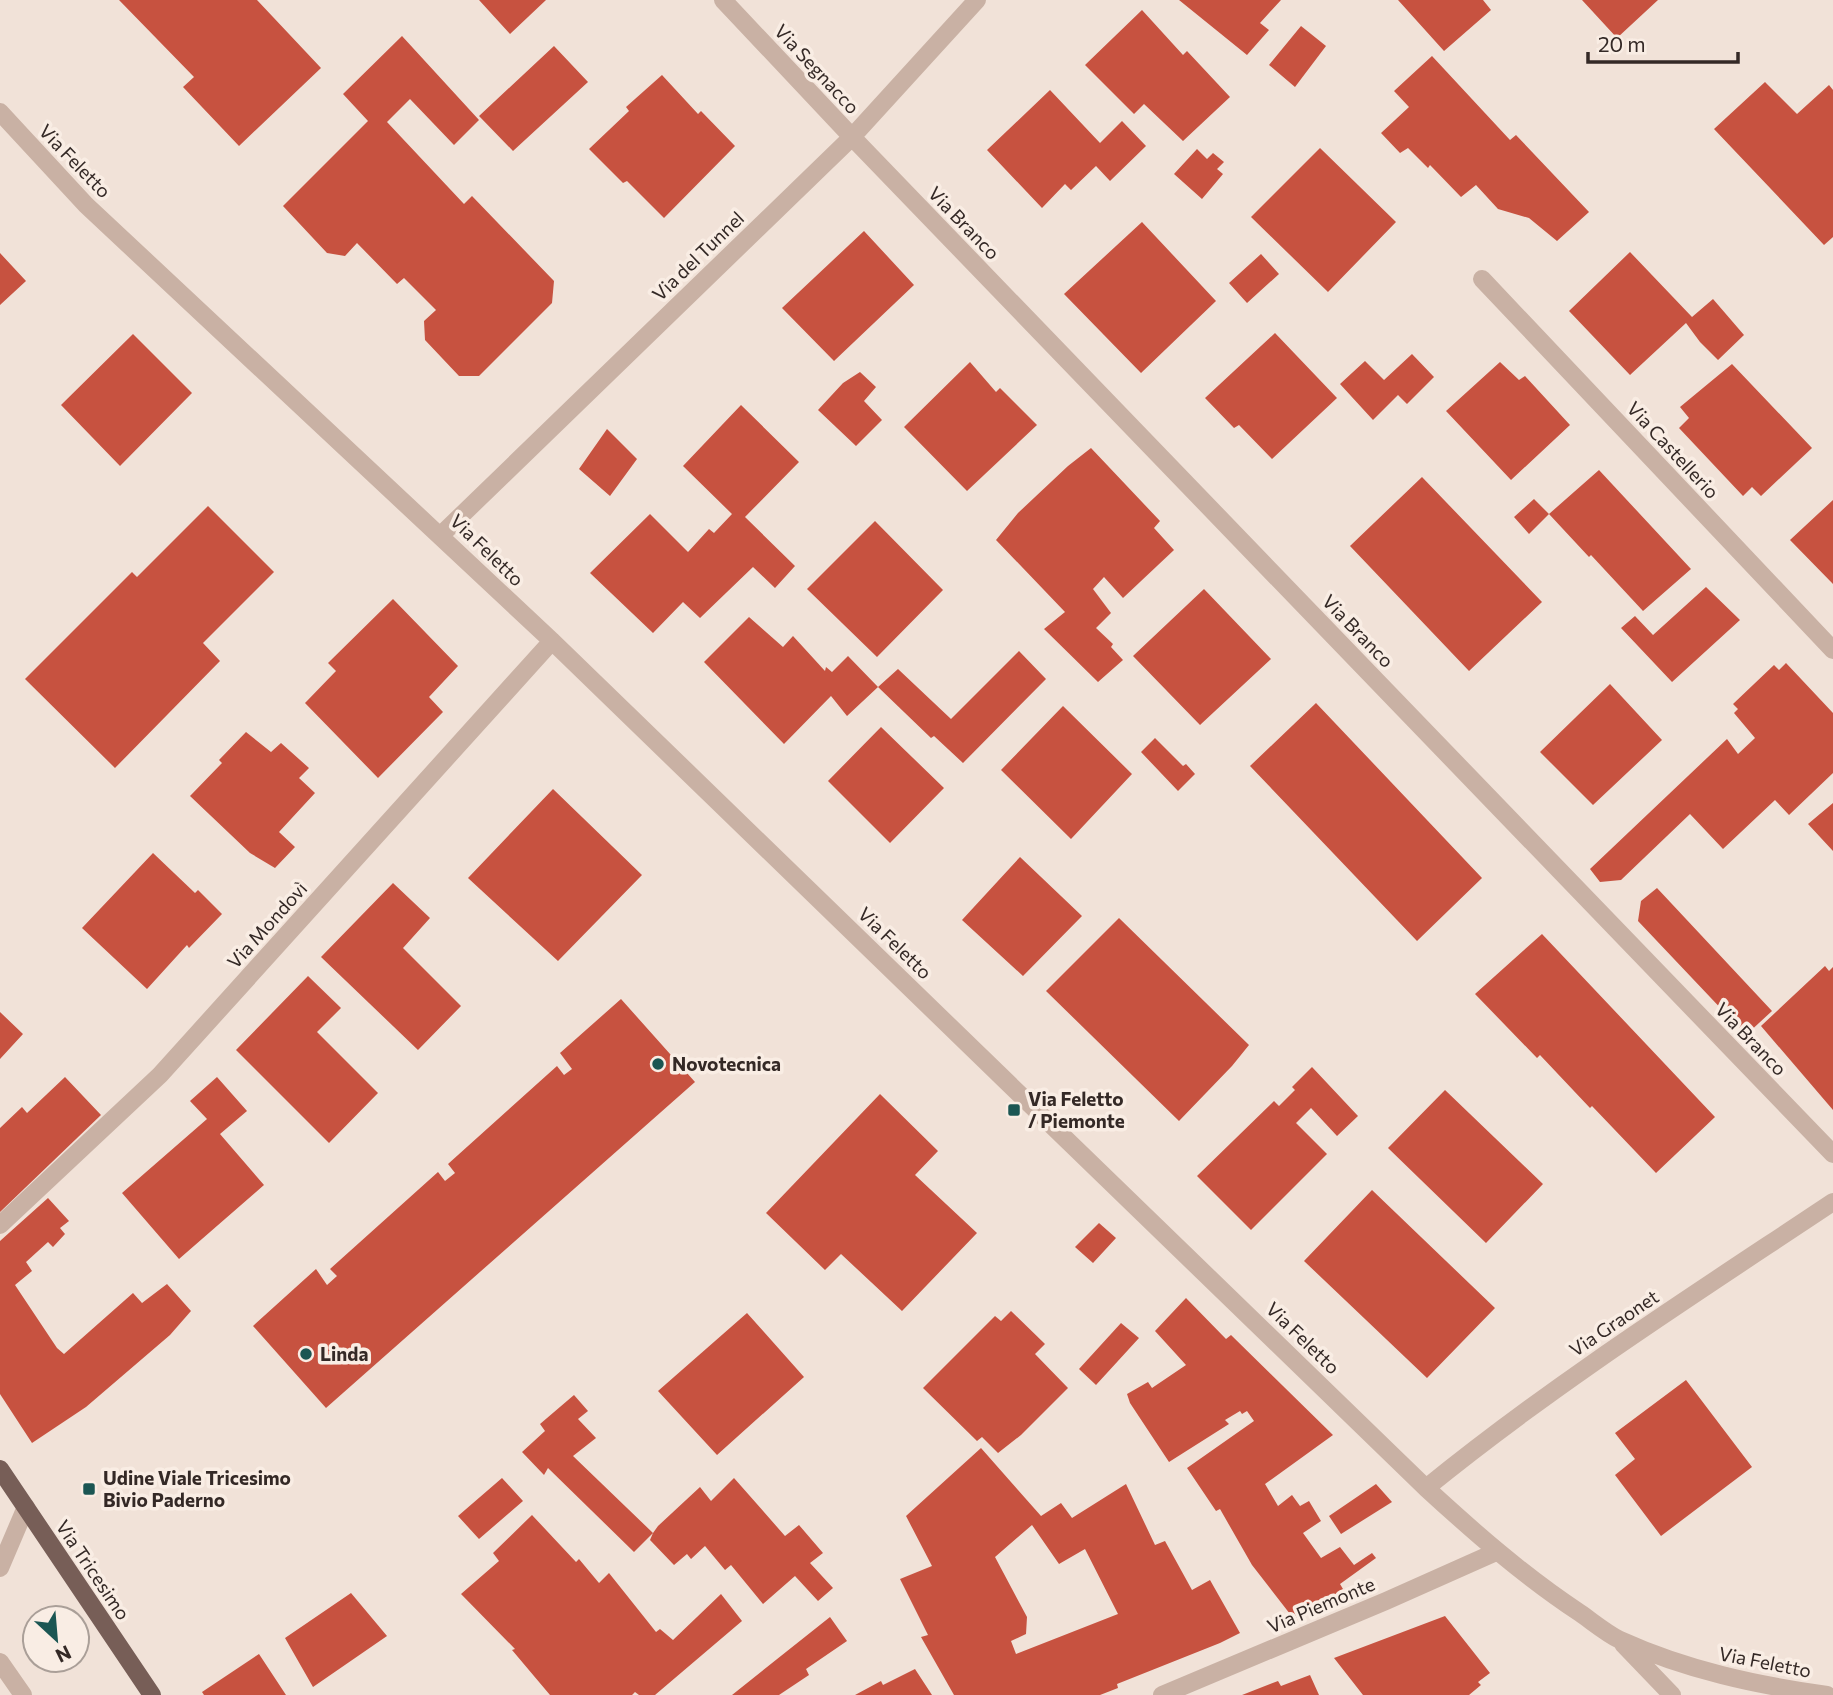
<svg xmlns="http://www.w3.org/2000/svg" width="1833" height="1695" viewBox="0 0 1833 1695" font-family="Commissioner,sans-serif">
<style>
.building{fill:#c75240;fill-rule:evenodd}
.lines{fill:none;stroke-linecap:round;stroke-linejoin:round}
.minor{stroke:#c9b1a4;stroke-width:18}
.major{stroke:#775e57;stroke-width:18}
.poi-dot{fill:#1b5653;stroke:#f9ede4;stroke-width:2.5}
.labels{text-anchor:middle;stroke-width:7;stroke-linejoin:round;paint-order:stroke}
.street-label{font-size:19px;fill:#342926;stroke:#f9ede4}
.poi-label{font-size:19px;font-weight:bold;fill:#342926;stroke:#f9ede4;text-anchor:start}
</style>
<rect width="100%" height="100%" fill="#f1e2d8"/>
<!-- building -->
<path class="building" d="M119 0H257L321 68 239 146 183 87 194 77Z
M479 0H546L510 34Z
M1179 0H1281L1260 23 1269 30 1247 55Z
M1398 0H1483L1491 10 1444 51Z
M1582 0H1658L1617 38Z
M1142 10 1183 55 1187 51 1230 97 1183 141 1144 104 1134 114 1085 65Z
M1301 26 1326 46 1295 87 1269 65Z
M402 36 479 120 454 145 410 99 387 122 464 204 472 196 554 281 552 303 479 376H459L425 340 424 321 436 310 404 278 397 284 357 243 345 256 327 253 283 206 368 121 343 94Z
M554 46 588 82 513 151 479 116Z
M1432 56 1510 140 1516 135 1589 212 1557 241 1529 218 1498 209 1476 185 1461 197 1430 165 1428 168 1408 148 1400 153 1381 133 1409 107 1394 91Z
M662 75 698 114 701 111 735 146 664 218 627 181 623 183 589 149 629 111 626 107Z
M1765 82 1797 114 1829 85 1833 90V237L1824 245 1714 129Z
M1050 90 1100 143 1122 121 1146 146 1110 181 1096 166 1071 190 1065 184 1042 208 987 150Z
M1320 148 1396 222 1328 292 1251 217Z
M1197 149 1207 159 1213 153 1224 162 1217 169 1223 174 1202 199 1174 174Z
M1142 222 1216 301 1141 373 1064 294Z
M864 231 914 285 834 361 782 308Z
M1630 252 1692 317 1713 299 1744 335 1718 360 1700 342 1686 323 1630 375 1569 311Z
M0 253 26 281 0 305Z
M1261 254 1279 274 1247 303 1229 283Z
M1275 333 1337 398 1272 459 1239 425 1234 428 1205 398Z
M133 334 192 393 120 466 61 405Z
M1412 354 1434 377 1407 404 1398 395 1373 420 1340 384 1365 361 1384 380Z
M970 362 996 392 1000 388 1037 425 967 491 904 427Z
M1500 362 1519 380 1525 376 1570 425 1511 480 1446 411Z
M1732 364 1812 448 1761 496 1752 487 1743 496 1679 428 1689 418 1680 407Z
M860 372 876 387 864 401 882 420 856 446 818 410 843 383Z
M741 405 799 462 745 517 795 566 775 588 753 567 700 618 683 602 653 633 590 573 650 514 688 552 709 529 714 533 732 514 683 466Z
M607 429 637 459 610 496 579 469Z
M1091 448 1160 521 1154 528 1174 550 1123 598 1104 577 1093 589 1111 613 1096 628 1113 644 1111 647 1123 660 1098 682 1044 629 1065 612 996 540 1018 513 1068 466Z
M1599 470 1691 569 1643 611 1591 555 1589 557 1549 514Z
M1422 477 1542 602 1469 671 1350 546Z
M1534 499 1549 514 1529 534 1514 517Z
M1833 500V584L1790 540Z
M208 506 274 572 203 643 220 661 115 768 25 679 132 572 137 577Z
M875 521 943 590 877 657 807 589Z
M1706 587 1740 620 1672 682 1621 628 1635 616 1653 635Z
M1204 589 1271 659 1200 725 1133 656Z
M393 599 458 666 429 697 443 712 378 778 305 703 336 671 328 663Z
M749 617 783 647 793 636 825 671 826 667 832 672 848 656 878 687 847 716 831 696 784 744 704 662Z
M1019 651 1046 679 963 763 934 736 931 738 878 687 898 669 951 719Z
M1786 663 1833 713V773L1789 815 1775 800 1723 849 1690 814 1621 880 1600 882 1590 869 1727 739 1738 754 1755 738 1734 713 1738 709 1733 704 1774 665 1779 670Z
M1610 684 1662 740 1593 805 1540 752Z
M1316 703 1482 878 1417 941 1250 766Z
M1063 706 1132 774 1071 839 1001 770Z
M881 727 944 788 890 843 828 781Z
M246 732 271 752 281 743 309 768 299 778 315 793 279 832 295 847 275 868 250 853 190 796 222 763 219 760Z
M1155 738 1183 766 1186 764 1195 774 1178 791 1141 752Z
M553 789 642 875 558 961 468 878Z
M1833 803V851L1808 824Z
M153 853 195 893 198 890 222 914 189 948 187 945 147 989 82 928Z
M1020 857 1082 916 1023 976 962 920Z
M393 883 430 918 403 948 461 1006 418 1050 321 957Z
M1657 888 1772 1011 1746 1035 1638 921 1641 901Z
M1119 918 1249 1045 1232 1066 1179 1121 1046 991Z
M1542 934 1715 1117 1656 1173 1592 1106 1590 1108 1540 1055 1537 1058 1475 994Z
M1825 966 1829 971 1833 967V1110L1761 1026Z
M308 976 341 1008 317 1032 378 1093 329 1143 236 1050Z
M621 999 695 1082 326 1408 253 1326 316 1269 327 1285 337 1276 330 1269 438 1172 445 1181 455 1173 448 1164 557 1066 564 1075 572 1069 560 1053Z
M0 1012 23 1034 0 1059Z
M1312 1067 1358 1116 1337 1136 1311 1108 1296 1123 1327 1154 1251 1230 1197 1176 1274 1101 1279 1106 1295 1090 1292 1087Z
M65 1077 101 1115 0 1212V1128L22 1107 27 1113Z
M217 1077 247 1111 220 1134 264 1185 179 1259 122 1193 207 1119 190 1101Z
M1445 1090 1543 1184 1486 1243 1388 1148Z
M880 1094 938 1151 915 1175 977 1233 902 1311 841 1254 825 1270 766 1213Z
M1372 1190 1495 1308 1427 1378 1304 1261Z
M48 1198 69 1221 60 1228 65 1234 53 1247 48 1242 26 1262 32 1271 15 1285 57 1348 64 1354 133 1293 142 1303 167 1284 191 1311 170 1335 86 1407 32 1443 0 1394V1241Z
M1099 1223 1116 1238 1093 1263 1075 1247Z
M1186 1298 1226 1339 1231 1335 1333 1435 1265 1484 1278 1506 1292 1495 1300 1506 1309 1501 1321 1521 1303 1533 1321 1558 1340 1547 1354 1565 1372 1553 1376 1558 1340 1584 1343 1589 1297 1623 1252 1565 1220 1509 1216 1511 1187 1468 1254 1421 1247 1411 1242 1414 1240 1411 1225 1420 1229 1424 1169 1462 1130 1403 1127 1394 1148 1382 1152 1388 1186 1365 1155 1331Z
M1011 1311 1045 1344 1035 1354 1068 1388 1021 1435 998 1453 982 1437 977 1441 923 1388 995 1316 1001 1321Z
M747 1313 804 1377 717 1455 658 1391Z
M1121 1323 1139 1338 1096 1385 1079 1369Z
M1686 1380 1752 1467 1661 1536 1615 1475 1635 1459 1615 1433Z
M574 1395 588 1411 578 1419 596 1438 573 1456 653 1533 658 1526 700 1487 711 1501 734 1478 785 1536 799 1525 823 1553 810 1563 833 1588 818 1601 795 1576 763 1604 731 1565 725 1570 705 1546 691 1559 687 1554 674 1565 650 1540 653 1533 634 1552 548 1468 544 1475 522 1452 545 1431 540 1424Z
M981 1448 1041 1516 1061 1503 1072 1518 1126 1484 1155 1545 1165 1541 1192 1590 1210 1580 1240 1633 1220 1643 1117 1684 1118 1688 1100 1695H954L921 1637 928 1635 900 1579 932 1566 906 1516ZM1032 1525 1059 1564 1085 1549 1118 1614 1016 1654 1011 1641 1026 1634 1027 1617 995 1557Z
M502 1478 523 1501 479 1539 458 1516Z
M1376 1484 1392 1502 1341 1534 1329 1516Z
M532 1515 576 1562 579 1559 599 1583 609 1573 656 1632 660 1629 673 1640 721 1594 742 1621 655 1695H639L635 1692 632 1695H550L512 1650 515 1649 461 1594 499 1561 493 1553Z
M351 1593 387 1636 313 1687 285 1638Z
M1445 1616 1490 1673 1478 1682 1481 1685 1469 1695H1363L1334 1658Z
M830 1617 847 1641 806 1669 809 1675 779 1695H732Z
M259 1654 286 1695H204L202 1692Z
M915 1669 932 1695H855L881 1681 883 1685Z
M1310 1675 1319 1695H1242L1278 1681 1281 1686Z"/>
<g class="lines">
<!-- minor -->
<path class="minor" d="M723 0 852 137 1833 1154
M0 112 86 205 552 641 1426 1488C1475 1533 1524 1576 1580 1613 1593 1622 1606 1633 1620 1640 1686 1670 1756 1685 1827 1695
M1482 279 1833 650
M441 535 852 137 977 0
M0 1225 160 1075 552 641
M1426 1488C1555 1383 1695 1294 1833 1202
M0 1568 26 1507
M1623 1644 1672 1695
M0 1662 23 1695
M1162 1695 1386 1601 1496 1552"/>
<!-- major -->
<path class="major" d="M0 1469 152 1695"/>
</g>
<!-- markers -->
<g class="poi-dot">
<circle cx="658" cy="1064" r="7"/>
<rect x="1007" y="1103" width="14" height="14" rx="3.5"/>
<circle cx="306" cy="1354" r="7"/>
<rect x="82" y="1482" width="14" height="14" rx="3.5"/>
</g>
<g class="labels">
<!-- street labels -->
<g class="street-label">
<text transform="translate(817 69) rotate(47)" y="7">Via Segnacco</text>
<text transform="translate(75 161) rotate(46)" y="7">Via Feletto</text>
<text transform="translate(964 223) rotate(46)" y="7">Via Branco</text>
<text transform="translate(698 256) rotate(-44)" y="7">Via del Tunnel</text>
<text transform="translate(1673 450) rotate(47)" y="7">Via Castellerio</text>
<text transform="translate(487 550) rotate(44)" y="7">Via Feletto</text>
<text transform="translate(1358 631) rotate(46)" y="7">Via Branco</text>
<text transform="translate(267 925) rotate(-48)" y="7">Via Mondovì</text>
<text transform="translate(895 943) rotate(44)" y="7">Via Feletto</text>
<text transform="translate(1751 1039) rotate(46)" y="7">Via Branco</text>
<text transform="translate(1614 1323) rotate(-34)" y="7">Via Graonet</text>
<text transform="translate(1303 1338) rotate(44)" y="7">Via Feletto</text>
<text transform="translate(93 1570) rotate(56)" y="7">Via Tricesimo</text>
<text transform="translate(1321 1605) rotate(-23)" y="7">Via Piemonte</text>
<text transform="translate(1765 1662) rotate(11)" y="7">Via Feletto</text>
</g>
<!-- poi labels -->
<g class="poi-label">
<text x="672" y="1071">Novotecnica</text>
<text x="1028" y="1106">Via Feletto<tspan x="1028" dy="22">/ Piemonte</tspan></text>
<text x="320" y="1361">Linda</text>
<text x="103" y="1485">Udine Viale Tricesimo<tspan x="103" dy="22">Bivio Paderno</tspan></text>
</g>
</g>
<!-- north arrow -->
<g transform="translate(56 1639) rotate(154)"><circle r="33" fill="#f9ede4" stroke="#aa9f98" stroke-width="2"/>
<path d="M0-5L12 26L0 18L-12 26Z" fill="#1b5653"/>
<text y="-10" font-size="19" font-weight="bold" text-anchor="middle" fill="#342926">N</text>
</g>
<!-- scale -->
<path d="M1588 52v10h150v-10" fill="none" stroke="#342926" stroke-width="3.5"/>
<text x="1598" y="52" font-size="21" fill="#342926" stroke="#f9ede4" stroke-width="5" paint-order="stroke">20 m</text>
</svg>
